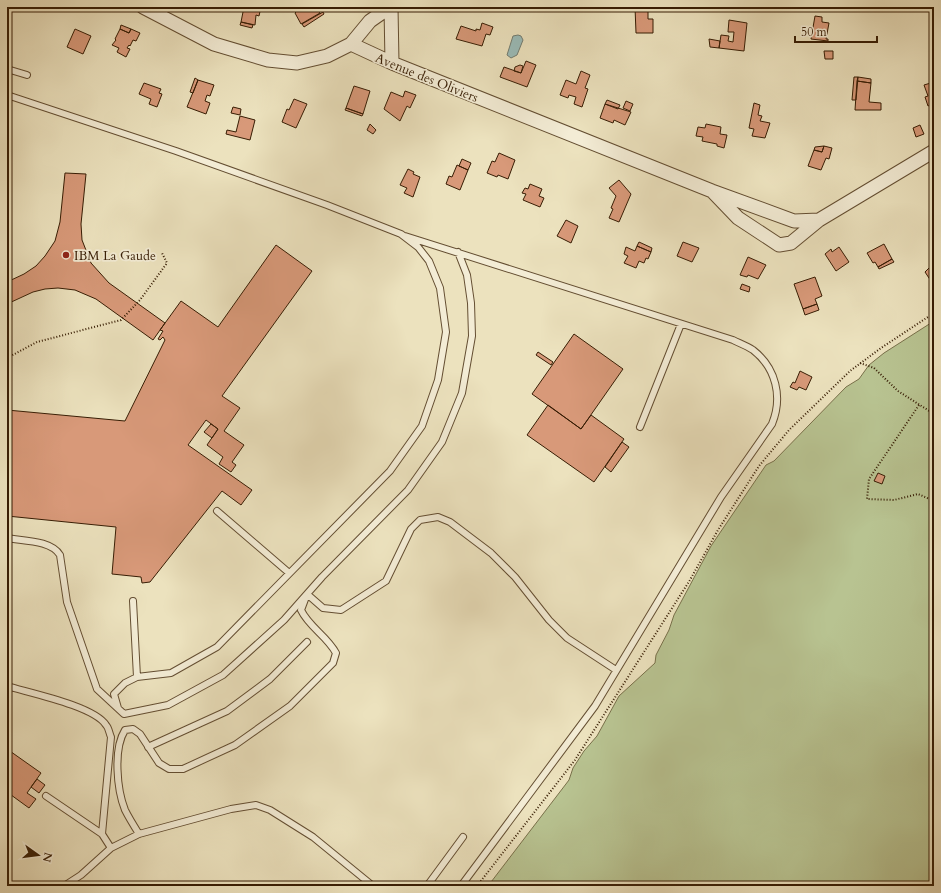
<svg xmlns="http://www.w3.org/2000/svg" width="941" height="893" viewBox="0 0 941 893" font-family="Cardo,serif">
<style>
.green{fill:#b8c391;stroke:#78704a}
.water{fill:#9abcb9;stroke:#727c71}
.building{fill:#d89979;stroke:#371d04}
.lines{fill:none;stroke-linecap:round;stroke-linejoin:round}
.service-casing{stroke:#644e32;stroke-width:8}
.minor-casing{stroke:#644e32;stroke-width:15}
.path{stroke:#371d04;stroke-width:2;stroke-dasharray:1 2;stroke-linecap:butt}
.service{stroke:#f3ecd5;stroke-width:6}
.minor{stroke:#f3ecd5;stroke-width:13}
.poi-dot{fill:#8f2418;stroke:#f3ecd5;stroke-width:1.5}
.labels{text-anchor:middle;stroke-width:3.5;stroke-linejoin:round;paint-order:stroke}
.street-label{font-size:13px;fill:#371d04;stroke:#f3ecd5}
.poi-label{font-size:13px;fill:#371d04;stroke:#f3ecd5;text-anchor:start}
</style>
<rect width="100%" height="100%" fill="#ece2be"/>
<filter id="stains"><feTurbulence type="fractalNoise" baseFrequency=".005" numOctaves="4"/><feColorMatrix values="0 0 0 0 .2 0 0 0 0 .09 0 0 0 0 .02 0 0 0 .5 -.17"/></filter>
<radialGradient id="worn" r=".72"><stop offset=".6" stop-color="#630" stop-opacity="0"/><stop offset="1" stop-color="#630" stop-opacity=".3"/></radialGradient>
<!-- green -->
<path class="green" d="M934 321V886H488L569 780 573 768 584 751 597 736 619 696 655 663 656 655 669 630 674 615 711 546 766 465 774 461 846 387 859 379 869 365 884 353Z"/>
<!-- water -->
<path class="water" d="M518 35 521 36 523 40 517 55 511 58 507 55 513 36Z"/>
<!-- building -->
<path class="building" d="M244 7H261L259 16 256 15 255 25 241 22Z
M301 7H316L320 13 301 24 295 13Z
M635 7H645V9H648V19H653V33H636Z
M323 12 324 14 304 27 302 24Z
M815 16 822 17V22L829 23 826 39H828V41L811 39Z
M729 20 747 23 744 51 719 48 721 35 729 36 728 41 733 42 734 32H728Z
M241 22 253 25 252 28 240 25Z
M482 23 493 27 490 35 486 34 482 46 456 39 461 26 476 31V29L480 30Z
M121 25 131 29 129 33 120 29Z
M75 29 91 36 83 54 67 47Z
M120 29 129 33 131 29 140 33 136 41 133 40 130 46 129 45 127 48 130 49 126 57 117 52 119 48 112 45 116 40 115 39Z
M709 39 720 41 719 48 710 47Z
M824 51H833V59H825Z
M526 61 536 65 527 87 500 77 504 67 521 73Z
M520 65 523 66 521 73 514 71 515 67Z
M581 71 590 75 585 88 588 89 582 107 574 104 576 97 569 95 568 98 560 95 566 80 576 84Z
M854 77H858L856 100H852Z
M858 77 871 79V83L857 81Z
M195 78 198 80 193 93 190 92Z
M198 80 214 85 210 96 207 95 205 101 210 103 206 114 187 107Z
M857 81 871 83 869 102 881 103V110H855Z
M934 82V108L933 104 928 106 925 97 928 96 924 85Z
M144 83 161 89 159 93 162 94 157 107 149 104 151 99 139 94Z
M354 86 370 91 363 114 346 108Z
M405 91 416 95 410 108 407 106 400 121 384 109 391 92 403 97Z
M294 99 307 104 296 128 282 122 287 109 289 110Z
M607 100 620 105 618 109 605 104Z
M626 101 633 104 630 111 623 108Z
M754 103 760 105 758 115 762 116 760 121 770 123 765 138 752 136 754 129 749 128Z
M605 104 631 112 625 125 614 120 613 123 600 118Z
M233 107 241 109 240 115 231 113Z
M346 108 363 114 362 116 345 110Z
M240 116 255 120 250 140 226 134 227 130 236 132Z
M370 124 376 130 373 134 367 130Z
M706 124 721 127 720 134 727 135 724 148 717 146V144L702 141 703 137 696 136 698 127 705 128Z
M920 125 924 134 916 137 913 128Z
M824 146 822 152 814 150 815 147Z
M824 146 832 148 829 159 826 158 821 170 808 166 814 150 822 152Z
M499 153 515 160 508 179 498 175 497 177 487 173 492 161 495 162Z
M462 159 471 163 468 170 459 166Z
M457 165 468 170 460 190 446 184 449 176 452 177Z
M408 169 414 172 413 174 420 177 413 197 404 193 407 188 400 185Z
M65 173 86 174 81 224 82 240 91 263 109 283 165 323 153 340 96 299 75 290 58 288 45 289 33 292 7 304V282L24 274 36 266 45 256 55 241 60 222Z
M619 180 631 194 619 222 609 218 613 209 611 208 616 196 609 188Z
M530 184 542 189 539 196 544 198 540 207 523 200 526 194 522 193 525 188 528 189Z
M566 220 578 226 571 243 557 236Z
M639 242 652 248 651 252 637 246Z
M683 242 699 248 692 262 677 256Z
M884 244 892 259 878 267 875 262 873 263 867 253Z
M276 245 312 271 222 396 240 408 224 431 244 445 232 462 236 465 231 472 219 464 223 457 207 445 218 429 206 420 188 445 252 490 241 505 222 491 150 582 142 583 141 577 112 574 116 527 7 516V410L125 421 165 340 163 337 160 340 158 339 163 331 160 330 181 301 218 327Z
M637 246 651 252 648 259 646 258 644 263 639 261 636 268 624 263 628 256 624 254 626 247 635 251Z
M839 247 849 262 836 271 825 254 831 249 832 252Z
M748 257 766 265 758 279 748 275 747 277 740 275Z
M934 257V279L931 281 925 272 934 263 931 259Z
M892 259 894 262 879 269 878 267Z
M815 277 822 296 815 299 817 304 803 309 794 284Z
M742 284 750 287 749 292 740 289Z
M817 304 819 310 805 315 803 309Z
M574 334 623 369 581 429 532 394Z
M538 352 553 362 551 365 536 355Z
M800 371 812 377 806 390 799 387 797 390 790 387 793 382 795 383Z
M548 405 581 429 591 415 624 439 594 482 527 435Z
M211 424 218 429 212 438 204 432Z
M622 442 629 447 611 472 605 467Z
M878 473 885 476 882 484 874 481Z
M7 749 41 773 27 793 36 799 29 808 7 792Z
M37 779 45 785 39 793 31 787Z"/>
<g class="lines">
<defs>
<path id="service" d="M7 69 27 75
M7 95 176 151 327 205 401 234 418 247 429 261 440 288 446 332 438 380 422 426 390 471 217 647 171 673 137 677 125 683 114 694 118 708
M405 236 733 340C739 343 747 346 753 350 776 368 783 397 772 424L721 497 595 706 461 886
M640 427 681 324
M217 511 288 572
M7 538C23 541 51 540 60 555L67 602 97 689 124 714 168 705 223 675 284 620 322 577 408 490 442 442 462 393 472 336 471 303 467 275 458 252
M133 601 137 677
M7 686C30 693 94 706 106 725 109 728 109 733 111 737L102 834
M148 747 227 711 270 679 307 642
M46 796 102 834 111 848 81 875 64 886
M139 834C134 826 129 818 125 810 117 790 113 749 125 730L133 729 140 734 159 763 169 769H183L235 745 290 706 333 663 336 653C327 636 309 627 301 610L307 594 323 608 341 610 386 581 411 529 420 520 438 517 450 522 491 553 515 577 549 620 567 638 616 670
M111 848 139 834 231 809 256 805 270 810 313 837 373 886
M427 886 463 837"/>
<path id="minor" d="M143 7 214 44 268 60 297 63 327 56 351 44 370 21 390 7
M391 7 392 63
M351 44 392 63 712 191 794 221 819 220 934 151
M714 193 738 218 779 245 791 243 819 220"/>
</defs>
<!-- service casing -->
<use href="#service" class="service-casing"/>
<!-- minor casing -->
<use href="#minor" class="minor-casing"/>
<!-- path -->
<path class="path" d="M7 358 37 342 121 320 140 300 167 263 162 253
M860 363 874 368 898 391 934 414
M919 405 869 479 867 499 894 500 918 494 934 501
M477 886 575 760 690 580 718 530 759 466 789 430 850 371 881 348 934 313"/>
<!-- service -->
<use href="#service" class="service"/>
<!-- minor -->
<use href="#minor" class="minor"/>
</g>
<!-- markers -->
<circle class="poi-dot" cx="66" cy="255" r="4"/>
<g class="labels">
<!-- street labels -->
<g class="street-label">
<text transform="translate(427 77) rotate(22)" y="5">Avenue des Oliviers</text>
</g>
<!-- poi labels -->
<g class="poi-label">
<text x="74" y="260">IBM La Gaude</text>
</g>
</g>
<!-- margin -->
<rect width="941" height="893" fill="none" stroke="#ece2be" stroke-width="24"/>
<rect x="8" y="8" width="925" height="877" fill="none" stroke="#371d04" stroke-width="2"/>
<rect x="12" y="12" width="917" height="869" fill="none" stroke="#371d04"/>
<!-- north arrow -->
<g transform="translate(38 855) rotate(104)" stroke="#f3ecd5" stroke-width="3" paint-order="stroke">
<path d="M0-3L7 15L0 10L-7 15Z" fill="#371d04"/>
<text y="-6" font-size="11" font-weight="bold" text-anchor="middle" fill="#371d04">N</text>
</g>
<!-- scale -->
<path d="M795 36v6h82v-6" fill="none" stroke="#371d04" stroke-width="2"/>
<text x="801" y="36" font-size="12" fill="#371d04" stroke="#f3ecd5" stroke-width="3" paint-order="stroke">50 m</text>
<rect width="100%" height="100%" filter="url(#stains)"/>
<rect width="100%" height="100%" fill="url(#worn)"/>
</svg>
